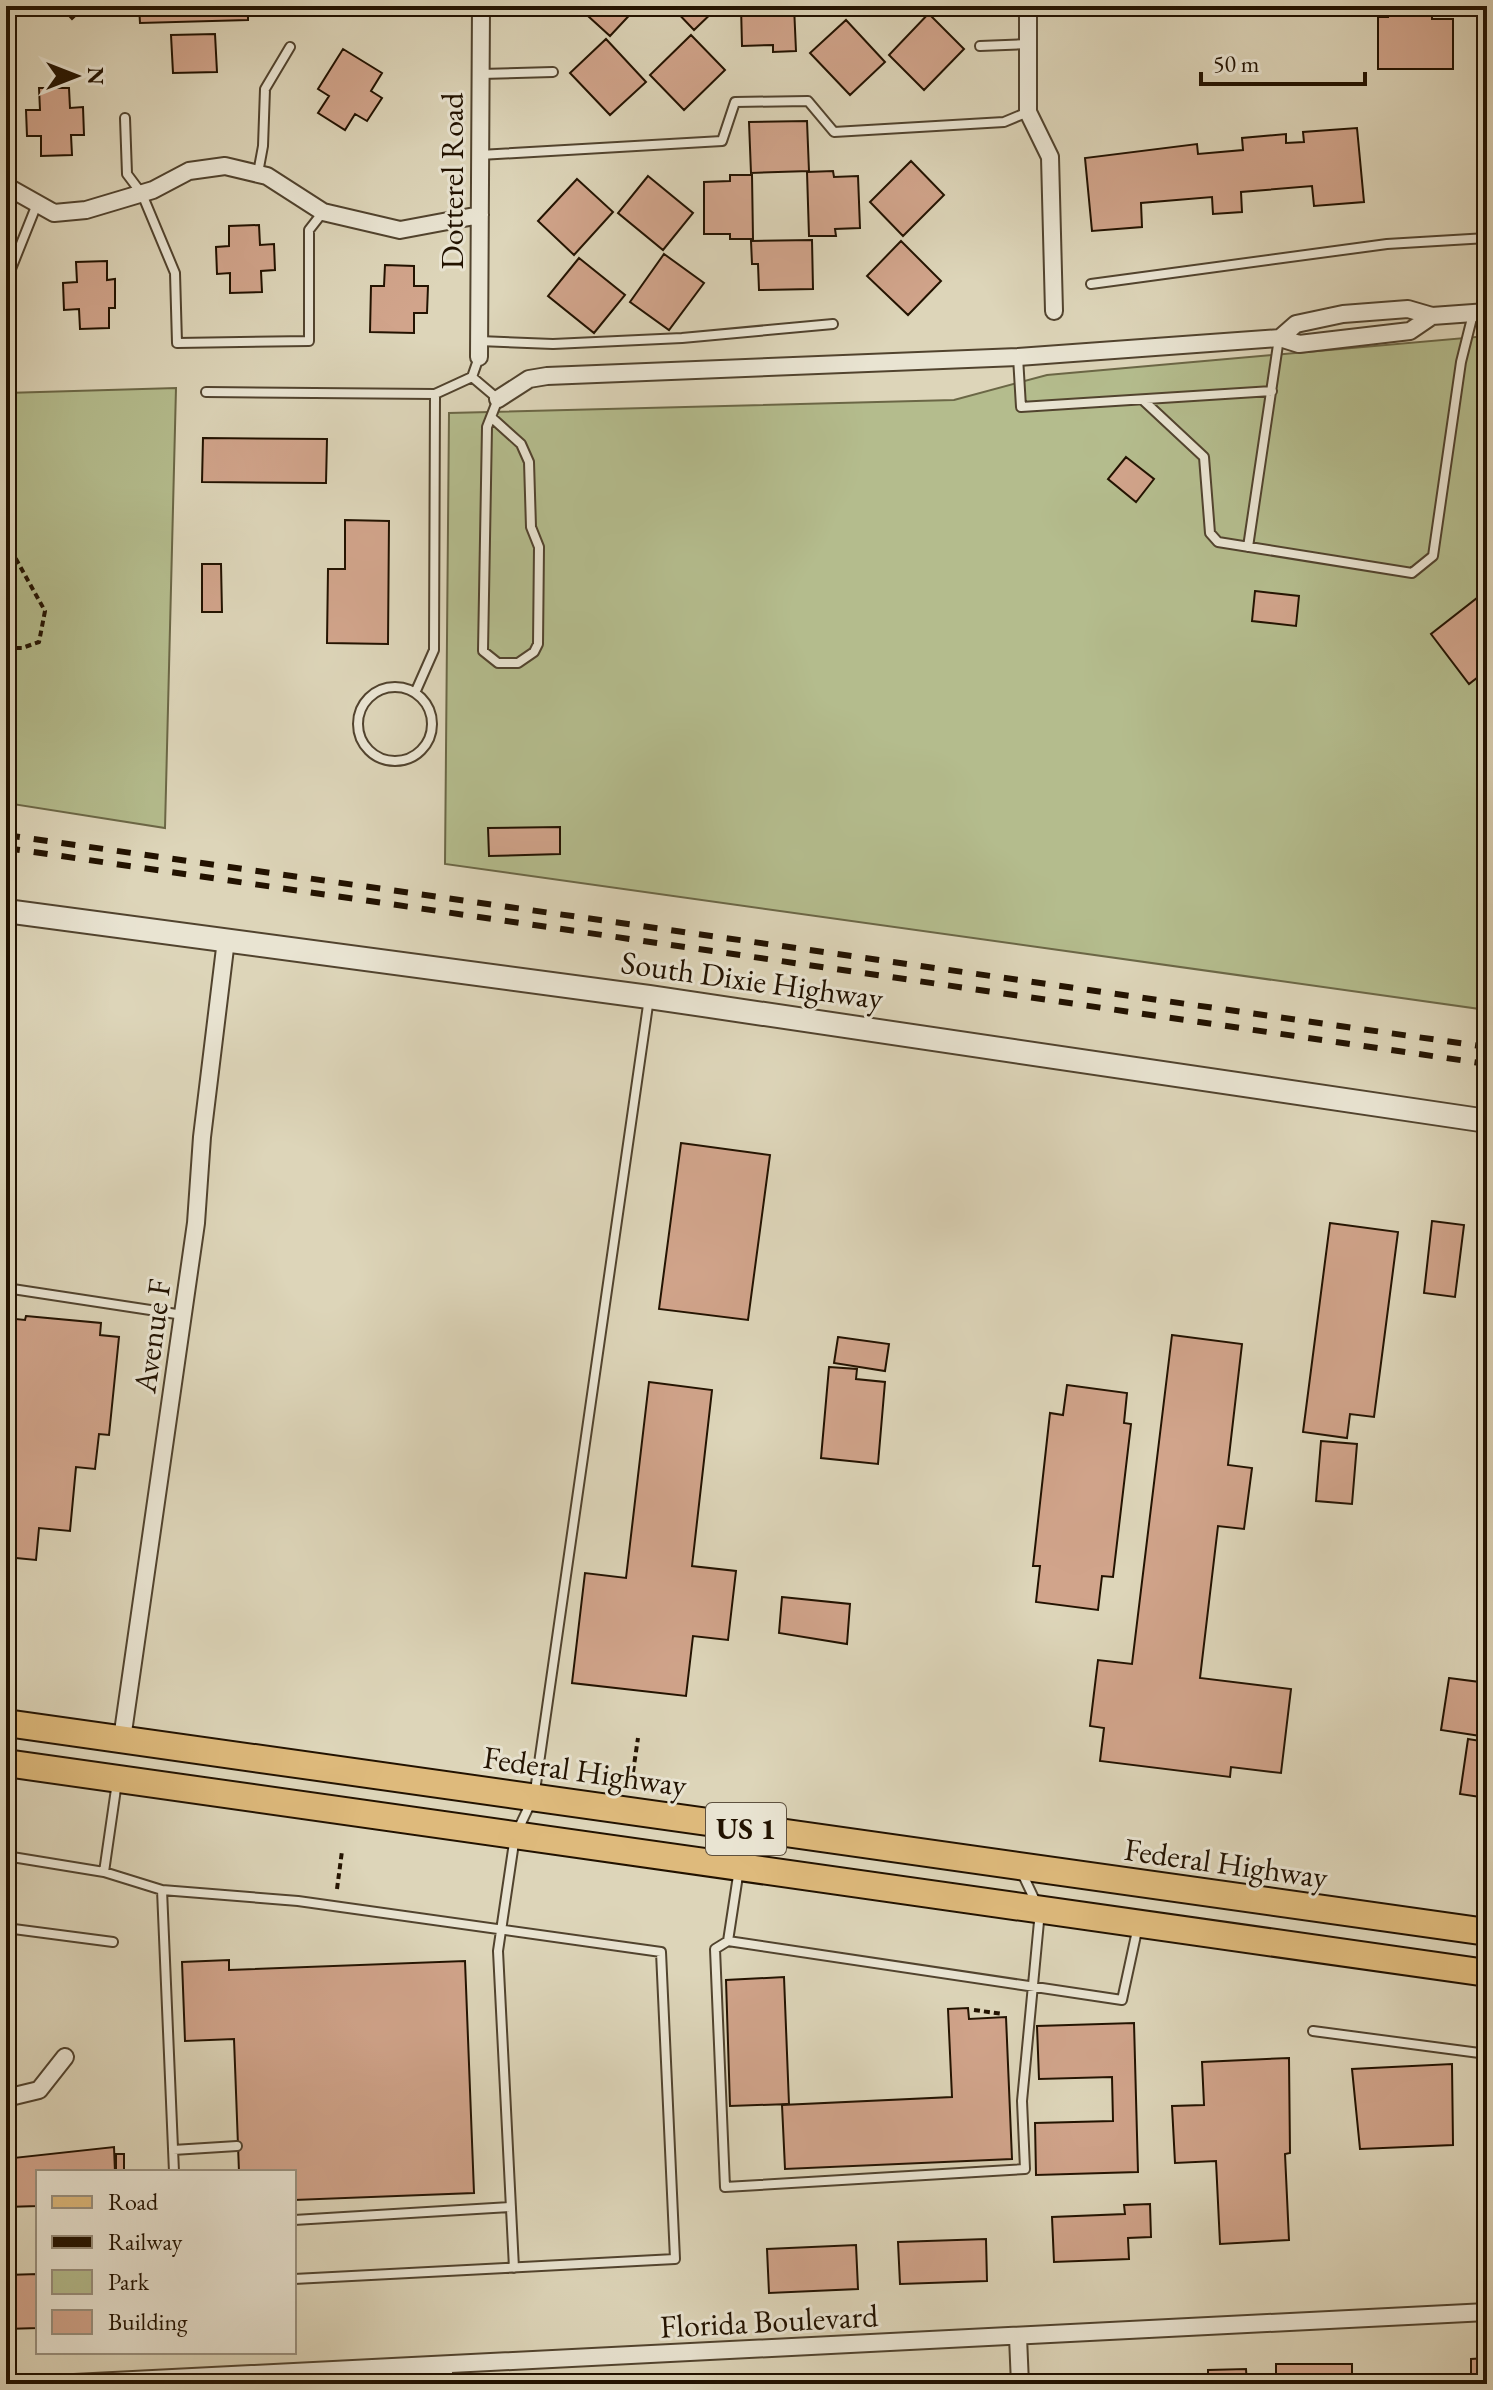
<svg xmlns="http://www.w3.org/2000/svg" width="1493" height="2390" viewBox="0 0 1493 2390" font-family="'EB Garamond',serif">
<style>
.green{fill:#b4bc8d;stroke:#6b6746;stroke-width:2}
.building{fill:#d1a48b;stroke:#221200;stroke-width:2}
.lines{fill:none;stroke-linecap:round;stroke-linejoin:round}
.service-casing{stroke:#51432e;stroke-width:12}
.minor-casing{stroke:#51432e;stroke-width:20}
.tertiary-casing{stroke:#51432e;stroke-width:26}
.primary-casing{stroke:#221200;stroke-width:30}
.path{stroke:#221200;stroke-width:4;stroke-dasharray:6 4;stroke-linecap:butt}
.service{stroke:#e9e4d2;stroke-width:8}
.minor{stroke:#e9e4d2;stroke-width:16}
.tertiary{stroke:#e9e4d2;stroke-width:22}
.primary{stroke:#deba7c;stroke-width:26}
.rail{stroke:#221200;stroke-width:6;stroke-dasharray:14 14;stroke-linecap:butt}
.labels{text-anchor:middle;stroke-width:6;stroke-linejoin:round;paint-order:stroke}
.shield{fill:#e9e4d2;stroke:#5e513f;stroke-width:2}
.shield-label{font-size:30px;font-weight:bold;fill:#221200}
.street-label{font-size:32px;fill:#221200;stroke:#e9e4d2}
</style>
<rect width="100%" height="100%" fill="#ddd5b9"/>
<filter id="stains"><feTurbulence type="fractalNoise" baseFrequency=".0025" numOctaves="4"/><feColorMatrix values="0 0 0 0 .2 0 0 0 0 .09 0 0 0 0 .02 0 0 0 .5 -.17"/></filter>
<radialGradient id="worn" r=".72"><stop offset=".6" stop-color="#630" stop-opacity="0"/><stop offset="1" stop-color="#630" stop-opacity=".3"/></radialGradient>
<!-- green -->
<path class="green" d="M1487 336V1010L445 864 449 413 954 400 1047 375Z
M176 388 165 828 6 803V393Z"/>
<!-- building -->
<path class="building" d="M60 6H86L72 19Z
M139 6H248V20L140 23Z
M577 6H638L610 36Z
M671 6H719L694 30Z
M741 6H794L796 51 773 52V45L742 46Z
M928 6H939L930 15 964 49 924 90 889 55 932 10Z
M1388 6H1432V19H1453V69H1378V17H1388Z
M846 20 885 62 850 95 810 53Z
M215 34 217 72 173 73 171 35Z
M691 35 725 70 684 110 650 75Z
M606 39 646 82 610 115 570 73Z
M343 49 382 73 371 91 382 98 367 121 355 114 345 130 318 113 329 96 318 89Z
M39 88H69L70 108 83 107 84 135H71L72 155 41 156V136H27L26 110H40Z
M807 121 809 171 751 173 749 122Z
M1357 128 1364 202 1314 206 1312 186 1241 192 1242 212 1213 214 1212 197 1141 203 1142 227 1092 231 1085 158 1197 144 1198 154 1243 150 1242 138 1286 134V143L1304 142 1303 132Z
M911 161 944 195 903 236 870 202Z
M833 171 834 177 858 176 860 228 835 229 836 236H809L807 172Z
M730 175H752L753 239H730V234H704V182L730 181Z
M648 176 693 213 663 250 618 213Z
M577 179 613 212 574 255 538 221Z
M259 225 260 245 274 244 275 270 261 271 262 292 230 293V273L217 274 216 247 229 246V226Z
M812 240 813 289 759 290 758 264H752L751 241Z
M901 241 941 281 908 315 867 276Z
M664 254 704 283 669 330 630 302Z
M579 258 625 295 594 333 548 296Z
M107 261V280L115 279V308H109V328L80 329 79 309 64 310 63 283 77 282 76 262Z
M385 265 414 266V286H428L427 313H414V333L370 332 371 286H384Z
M203 438 327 439 326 483 202 482Z
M1126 457 1154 479 1136 502 1108 479Z
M345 520 389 521 388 644 327 643 328 569H345Z
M202 564H221L222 612H202Z
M1255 591 1299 596 1296 626 1252 621Z
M1477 598 1487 611V670L1469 684 1431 634Z
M560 827V854L489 856 488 828Z
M681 1143 770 1155 748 1320 659 1309Z
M1432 1221 1464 1225 1455 1297 1424 1293Z
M1330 1223 1398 1232 1374 1417 1350 1414 1347 1438 1303 1432Z
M26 1316 101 1323 100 1335 119 1337 109 1435 99 1434 95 1469 76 1467 70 1531 39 1528 36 1560 6 1557V1318L25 1320Z
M1172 1335 1242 1344 1228 1465 1252 1468 1244 1529 1218 1526 1200 1678 1291 1689 1281 1773 1231 1767 1230 1777 1100 1761 1104 1728 1090 1726 1098 1660 1132 1664Z
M838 1337 889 1344 885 1371 834 1363Z
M829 1367 857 1369 856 1379 885 1382 878 1464 821 1458Z
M649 1382 712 1390 692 1566 736 1571 728 1640 693 1636 686 1696 572 1683 585 1573 626 1578Z
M1067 1385 1127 1393 1124 1423 1131 1424 1113 1577 1102 1576 1098 1610 1036 1602 1040 1566H1033L1050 1413 1063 1415Z
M1321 1441 1357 1444 1352 1504 1316 1501Z
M782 1597 850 1604 847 1644 779 1633Z
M1449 1678 1487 1683V1737L1441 1730Z
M1468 1739 1487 1742V1798L1460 1794Z
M229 1960V1970L465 1961 474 2193 294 2200V2172H239L234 2039 185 2041 182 1962Z
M784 1977 789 2104 730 2106 726 1980Z
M968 2008 969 2019 1006 2017 1012 2159 785 2169 782 2105 952 2097 948 2009Z
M1134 2023 1138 2172 1036 2175 1035 2123 1113 2121 1112 2077 1039 2079 1037 2026Z
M1289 2058 1290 2153 1285 2154 1289 2240 1220 2244 1216 2161 1175 2163 1172 2106 1204 2105 1202 2062Z
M1452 2064 1453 2145 1360 2149 1352 2069Z
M114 2147 115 2172H38V2206L6 2207V2150H14V2158Z
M116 2154H124V2172H116Z
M1150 2204 1151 2237 1128 2238 1129 2259 1054 2262 1052 2217 1125 2214 1124 2205Z
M986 2239 987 2281 900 2284 898 2242Z
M856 2245 858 2289 769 2293 767 2249Z
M38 2274V2328L6 2329V2275Z
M1487 2358V2384H1471V2359Z
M1276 2364H1352V2384H1276Z
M1246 2369 1247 2384H1208V2370Z
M1136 2376V2384H1068V2377Z"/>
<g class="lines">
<defs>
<path id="service" d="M296 6 297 10
M980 46 1028 44
M481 74 553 72
M125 118 127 174 142 194 175 273 177 343 309 341V230L323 212
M480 155 722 141 735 102 808 101 834 132 1004 122 1028 112
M258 173 263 146 265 89 290 47
M1091 284 1387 244 1487 238
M479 341 553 344 682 338 833 324
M1018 357 1021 407 1272 391
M9 358 7 279 37 204
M472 377 498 399 487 427 483 651 498 663H518L534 652 538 644 539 547 531 527 529 462 521 444 491 417
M206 392 435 394 472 377 479 357
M1144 401 1204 457 1210 533 1218 542 1412 573 1433 556 1461 362 1473 314
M1248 547 1279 338
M358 724a37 37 0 1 1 74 0a37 37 0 1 1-74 0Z
M415 693 434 650 435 394
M6 1288 183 1315
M6 1856 104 1872 162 1890
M739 1869 728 1941 1122 2000 1138 1926
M104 1872 117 1782
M6 1928 113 1942
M728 1941 715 1949 725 2187 1025 2169 1022 2101 1040 1911 1022 1873
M1313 2031 1487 2054
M173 2150 237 2146
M174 2172 162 1890 298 1901 661 1952 675 2259 294 2279
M294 2220 511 2207
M514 2268 498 1951 515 1836 533 1798 536 1784 649 998"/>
<path id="minor" d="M1028 6V112L1050 157 1054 311
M6 186 54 213 86 210 153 190 189 171 225 166 267 176 323 212 400 230 480 215
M1280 338 1296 324 1343 314 1408 309 1432 316 1487 312
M479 357 481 6
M498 399 529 379 547 376 1018 357 1280 338 1299 344 1410 331 1432 316
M122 1739 196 1223 202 1137 226 940
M6 2098 39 2090 65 2057
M1018 2337 1020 2384
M444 2366V2384
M54 2384 1487 2312"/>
<path id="tertiary" d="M6 911 649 997 1487 1121"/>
<path id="primary" d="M6 1723 1487 1932
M6 1763 1487 1973"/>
</defs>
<!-- service casing -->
<use href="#service" class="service-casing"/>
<!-- minor casing -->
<use href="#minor" class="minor-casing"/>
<!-- tertiary casing -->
<use href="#tertiary" class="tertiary-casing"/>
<!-- primary casing -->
<use href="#primary" class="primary-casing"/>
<!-- path -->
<path class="path" d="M6 541 45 611 39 642 22 648H6
M633 1772 638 1738
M337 1889 342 1851
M974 2010 1003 2014"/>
<!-- service -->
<use href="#service" class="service"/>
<!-- minor -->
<use href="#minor" class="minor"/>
<!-- tertiary -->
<use href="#tertiary" class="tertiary"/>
<!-- primary -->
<use href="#primary" class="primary"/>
<!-- rail -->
<path class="rail" d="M6 835 1487 1047
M6 848 1487 1064"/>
</g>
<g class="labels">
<!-- shield labels -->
<rect class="shield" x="706" y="1803" width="80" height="52" rx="6"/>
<g class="shield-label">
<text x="746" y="1839">US 1</text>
</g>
<!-- street labels -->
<g class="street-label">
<text transform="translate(452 181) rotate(-90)" y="11">Dotterel Road</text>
<text transform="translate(752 980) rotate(8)" y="11">South Dixie Highway</text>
<text transform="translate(152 1336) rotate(-82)" y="11">Avenue F</text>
<text transform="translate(585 1771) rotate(8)" y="11">Federal Highway</text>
<text transform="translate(1226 1863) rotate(8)" y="11">Federal Highway</text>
<text transform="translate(769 2321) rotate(-3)" y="11">Florida Boulevard</text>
</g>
</g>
<!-- margin -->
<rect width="1493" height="2390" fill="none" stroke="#ddd5b9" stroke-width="32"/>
<rect x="8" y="8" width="1477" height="2374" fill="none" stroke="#221200" stroke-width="4"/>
<rect x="16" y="16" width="1461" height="2358" fill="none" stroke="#221200" stroke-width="2"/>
<!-- legend -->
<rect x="36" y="2170" width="260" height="184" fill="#e9e4d2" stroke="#99907e" stroke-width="2"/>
<rect x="52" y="2196" width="40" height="12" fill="#deba7c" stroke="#99907e" stroke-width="2"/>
<text x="108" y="2210" font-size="24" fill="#221200">Road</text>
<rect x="52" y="2236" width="40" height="12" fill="#221200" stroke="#99907e" stroke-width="2"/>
<text x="108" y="2250" font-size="24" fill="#221200">Railway</text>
<rect x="52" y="2270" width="40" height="24" fill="#b4bc8d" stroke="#99907e" stroke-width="2"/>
<text x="108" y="2290" font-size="24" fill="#221200">Park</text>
<rect x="52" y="2310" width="40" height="24" fill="#d1a48b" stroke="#99907e" stroke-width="2"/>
<text x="108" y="2330" font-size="24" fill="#221200">Building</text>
<!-- north arrow -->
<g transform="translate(76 76) rotate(90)" stroke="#e9e4d2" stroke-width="6" paint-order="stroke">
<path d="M0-6L14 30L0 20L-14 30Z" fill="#221200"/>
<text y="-12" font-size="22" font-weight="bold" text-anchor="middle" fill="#221200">N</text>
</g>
<!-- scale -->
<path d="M1201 72v12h164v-12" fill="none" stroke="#221200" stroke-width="4"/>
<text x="1213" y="72" font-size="24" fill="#221200" stroke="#e9e4d2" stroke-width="6" paint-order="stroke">50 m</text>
<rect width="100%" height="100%" filter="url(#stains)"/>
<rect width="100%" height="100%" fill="url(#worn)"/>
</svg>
